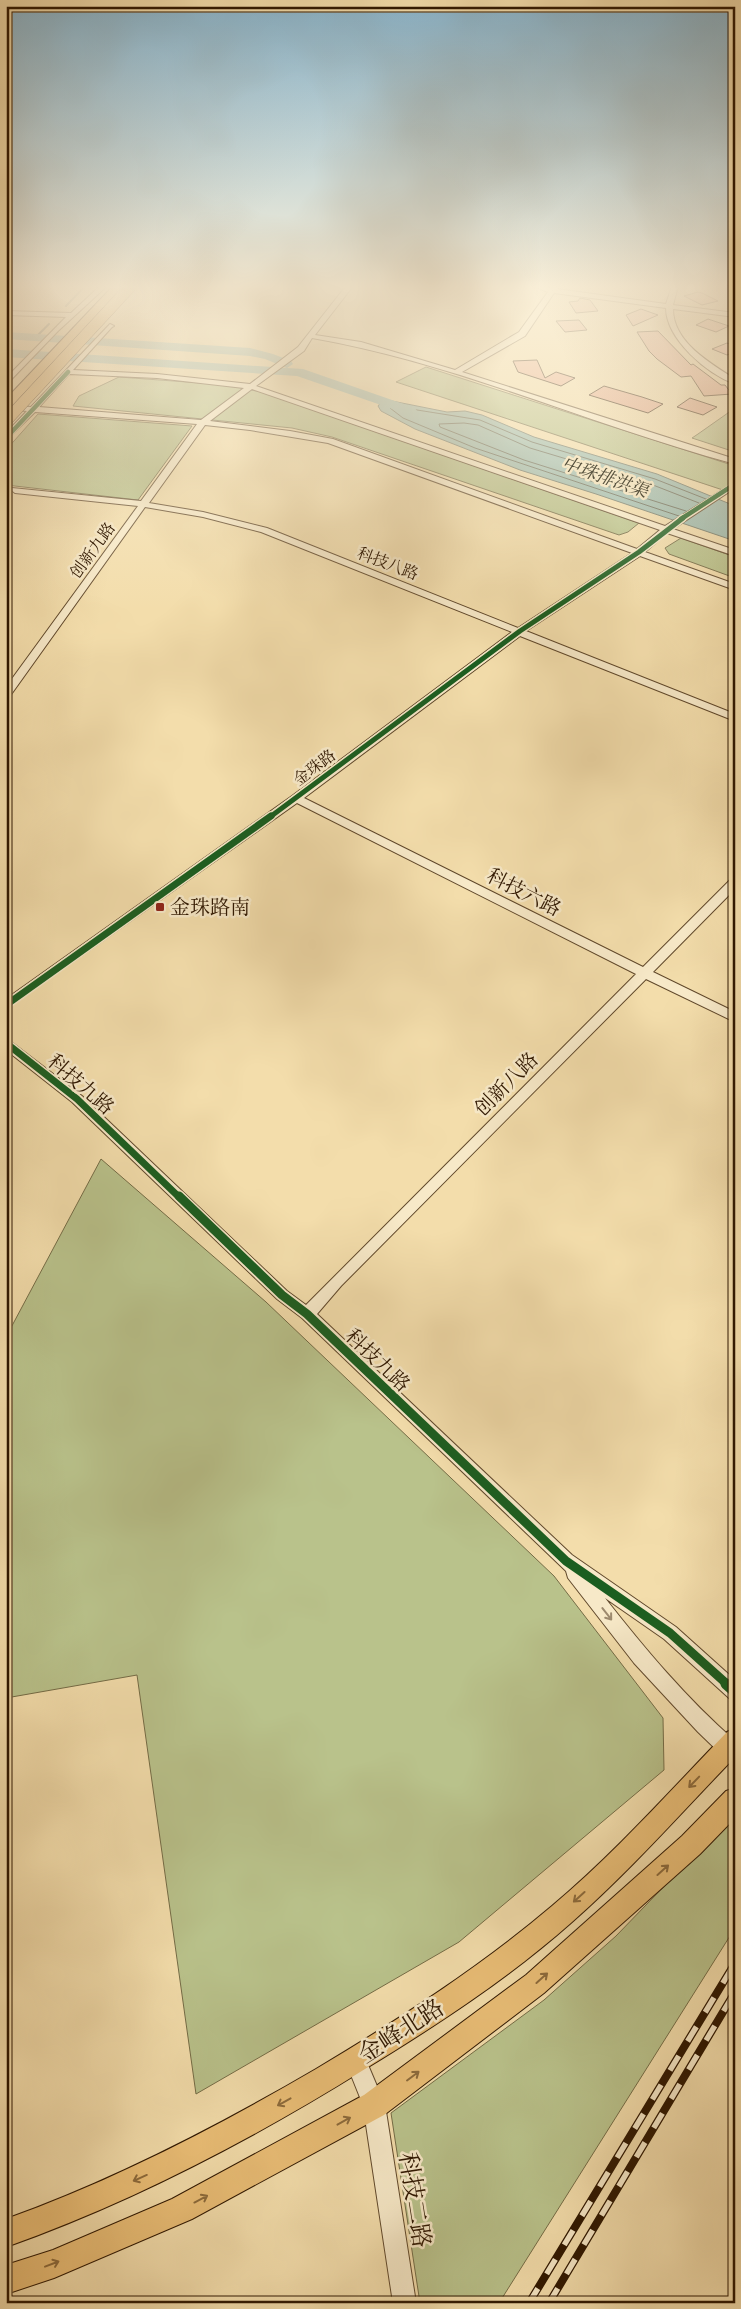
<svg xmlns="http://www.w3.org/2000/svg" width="741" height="2309" viewBox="0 0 741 2309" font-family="'Sorts Mill Goudy','Noto Serif SC',serif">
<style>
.green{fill:#b9c28b;stroke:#746c46}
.water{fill:#9cbbaf;stroke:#707969}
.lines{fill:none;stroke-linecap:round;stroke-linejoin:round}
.shore{stroke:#666958;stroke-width:1}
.stream{stroke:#707969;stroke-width:2}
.river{fill:#9cbbaf;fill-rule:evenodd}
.building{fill:#eaad8f;stroke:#2f1700}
.minor-casing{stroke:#60482b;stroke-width:2}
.major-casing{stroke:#2f1700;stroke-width:2}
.highway-casing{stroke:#2f1700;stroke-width:2}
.minor{fill:#f7e9c8;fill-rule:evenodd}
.major{fill:#eabe76;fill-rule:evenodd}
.highway{fill:#eabe76;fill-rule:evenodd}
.rail-casing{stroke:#2f1700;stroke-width:8}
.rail{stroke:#f7e9c8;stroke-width:5.5;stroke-dasharray:17;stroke-linecap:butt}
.highway-bridge-casing{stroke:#2f1700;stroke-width:12;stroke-linecap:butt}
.highway-bridge{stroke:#eabe76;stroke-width:11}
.cycleway-far4-casing{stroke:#f7e9c8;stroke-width:6}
.cycleway-far3-casing{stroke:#f7e9c8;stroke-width:8}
.cycleway-far2-casing{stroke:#f7e9c8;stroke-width:10}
.cycleway-far1-casing{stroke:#f7e9c8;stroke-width:12}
.cycleway-casing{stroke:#f7e9c8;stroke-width:14}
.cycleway-far4{stroke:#1b5e20;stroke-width:4.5}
.cycleway-far3{stroke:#1b5e20;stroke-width:5}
.cycleway-far2{stroke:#1b5e20;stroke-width:7}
.cycleway-far1{stroke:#1b5e20;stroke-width:9}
.cycleway{stroke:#1b5e20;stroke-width:11}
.oneway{stroke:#9d8a6e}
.oneway2{stroke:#8c6a3b}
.poi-dot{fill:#8f2418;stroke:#f7e9c8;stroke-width:2}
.labels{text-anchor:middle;stroke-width:5;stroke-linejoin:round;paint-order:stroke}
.far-street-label{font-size:16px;fill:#2f1700;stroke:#f7e9c8}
.far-water-label{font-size:18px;font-style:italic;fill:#55503d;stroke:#f7e9c8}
.street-label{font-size:20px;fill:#2f1700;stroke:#f7e9c8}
.poi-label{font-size:20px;fill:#2f1700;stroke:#f7e9c8;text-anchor:start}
.near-street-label{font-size:24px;fill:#2f1700;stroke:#f7e9c8}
</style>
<rect width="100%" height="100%" fill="#f3ddab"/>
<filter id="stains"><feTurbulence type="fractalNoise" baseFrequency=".004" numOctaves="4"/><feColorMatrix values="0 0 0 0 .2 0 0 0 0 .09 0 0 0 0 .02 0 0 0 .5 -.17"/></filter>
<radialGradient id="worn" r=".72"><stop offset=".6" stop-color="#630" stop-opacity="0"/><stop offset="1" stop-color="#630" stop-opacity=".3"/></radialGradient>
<!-- green -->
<path class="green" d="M426 367 735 466V494L396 382Z
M119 377 227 385 261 392 639 523 628 532 619 535 332 437 292 428 73 406 79 396Z
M735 408V452L692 438 698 434Z
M38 414 192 426 138 500 6 485V450Z
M681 538 735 557V578L669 554 665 548Z
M101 1159 266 1302 554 1576 663 1718 664 1770 459 1942 196 2094 137 1675 6 1698V1337Z
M735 1813V1928L499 2303H420L391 2113 544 2000 616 1936Z"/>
<!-- water -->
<path class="water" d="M382 401H392L447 412 465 411 482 415 534 437 657 474 735 506V541L596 494 520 470 415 429 381 411 378 406Z"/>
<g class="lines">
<!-- shore -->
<path class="shore" d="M686 511 524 460 440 427 439 424 464 423 478 425 530 448 653 485 699 503
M679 516 475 448 403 418 390 408 392 406 480 420 532 442 655 479 706 499"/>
<!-- stream -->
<path class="stream" d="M66 306 85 286
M37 336 49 324"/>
<!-- river -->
<path class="river" d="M6 332 250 348 273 354 291 361 293 364 287 368 303 369 415 408 417 411 411 415 407 414 297 376 6 357V349L287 368 265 359 250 356 6 339Z"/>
</g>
<!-- building -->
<path class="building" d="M698 292 702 293 718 301 702 305 684 296Z
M580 298 590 300 598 311 576 313 569 302 578 301Z
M641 309 658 315 633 326 626 315Z
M708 319 729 326 716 332 696 325Z
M579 320 587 330 565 332 556 321Z
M658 331 691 365 693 364 721 385H725L732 394 704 396 691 376 681 377 657 359 649 351 637 332Z
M727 343 735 346V352L727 355 712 349Z
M537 360 545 378 556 372 575 378 561 386 518 372 513 361Z
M604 386 642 397 663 404 648 413 589 395Z
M690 398 717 407 703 415 677 407Z"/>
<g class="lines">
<defs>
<path id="minor" d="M100 286H107L58 331 6 385V378L66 317 6 315V311L71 313Z
M346 286H353L315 335 361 342 455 370 519 332 548 292 533 286 551 288 559 286 557 289 666 304 672 286H678L673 305 735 313V317L673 309C673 342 710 363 735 379V384C707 374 666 339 666 308L554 293 525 336 462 372 735 459V464C593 426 457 363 312 338L304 351 256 386 665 526 735 482V488L673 529 735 550V556L667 533 645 552 735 584V590L640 556 526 631 735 714V721L520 636 304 798 643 967 731 879 735 878V889L653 972 735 1012V1022L646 979 341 1286 317 1314 572 1555 676 1627 735 1680V1701L729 1698 664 1639 605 1598C645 1649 686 1698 735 1741V1761H733L726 1759 698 1732 634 1663 568 1578 566 1571 302 1318 277 1299 72 1102 6 1050V1038L82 1096 287 1291 306 1305 636 974 297 803 6 1009V999L292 796 512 632 261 532 203 517 145 507 10 696 6 697V687L138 506 15 493 11 490 12 488 141 501 197 424 35 412 6 440V433L27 411 6 409V405L31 407 110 324 114 326 112 327 73 370 157 374 250 384 298 347ZM69 374 157 378 244 388 201 420 39 407ZM252 389 660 530 637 549 333 439 290 431 210 421ZM205 425 250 430 328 443 632 553 518 628 267 528 203 512 149 503Z
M356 2049 363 2053 385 2105 416 2303H393L363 2105 345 2060 349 2053Z"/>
<path id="major" d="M735 1728V1757C681 1813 630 1871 572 1922 509 1978 437 2025 365 2069 251 2140 133 2202 6 2247V2219C115 2180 217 2127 316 2069 398 2020 479 1968 552 1906 615 1853 670 1791 727 1732Z
M735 1788V1818L700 1854 544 1993 384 2115 192 2219 54 2278 6 2294V2265L53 2250 172 2199 364 2095 526 1975 682 1836 726 1791Z"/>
<path id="highway" d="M113 286H124L10 408 6 409V399Z"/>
</defs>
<!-- minor casing -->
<use href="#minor" class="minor-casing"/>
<!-- major casing -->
<use href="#major" class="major-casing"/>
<!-- highway casing -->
<use href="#highway" class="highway-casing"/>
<!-- minor -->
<use href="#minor" class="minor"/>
<!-- major -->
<use href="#major" class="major"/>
<!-- highway -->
<use href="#highway" class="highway"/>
<defs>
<path id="rail" d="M529 2303 735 1963
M549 2303 735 1992"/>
</defs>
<!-- rail casing -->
<use href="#rail" class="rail-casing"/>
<!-- rail -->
<use href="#rail" class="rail"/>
<defs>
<path id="highway-bridge" d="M6 421 131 286"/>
</defs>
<!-- highway-bridge casing -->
<use href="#highway-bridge" class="highway-bridge-casing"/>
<!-- highway-bridge -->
<use href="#highway-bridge" class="highway-bridge"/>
<defs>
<path id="cycleway-far4" d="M6 438 68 372
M681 519 735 484"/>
<path id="cycleway-far3" d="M270 817 520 631 639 552 683 518"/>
<path id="cycleway-far2" d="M6 1005 271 816
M6 1043 77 1099 180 1198"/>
<path id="cycleway-far1" d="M179 1196 282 1295 307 1314 566 1561 670 1633 728 1685"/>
<path id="cycleway" d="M726 1684 735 1692"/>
</defs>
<!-- cycleway-far4 casing -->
<use href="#cycleway-far4" class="cycleway-far4-casing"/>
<!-- cycleway-far3 casing -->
<use href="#cycleway-far3" class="cycleway-far3-casing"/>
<!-- cycleway-far2 casing -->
<use href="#cycleway-far2" class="cycleway-far2-casing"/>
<!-- cycleway-far1 casing -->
<use href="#cycleway-far1" class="cycleway-far1-casing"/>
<!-- cycleway casing -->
<use href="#cycleway" class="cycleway-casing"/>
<!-- cycleway-far4 -->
<use href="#cycleway-far4" class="cycleway-far4"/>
<!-- cycleway-far3 -->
<use href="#cycleway-far3" class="cycleway-far3"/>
<!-- cycleway-far2 -->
<use href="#cycleway-far2" class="cycleway-far2"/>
<!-- cycleway-far1 -->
<use href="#cycleway-far1" class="cycleway-far1"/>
<!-- cycleway -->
<use href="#cycleway" class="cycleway"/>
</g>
<!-- one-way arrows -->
<defs><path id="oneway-shaft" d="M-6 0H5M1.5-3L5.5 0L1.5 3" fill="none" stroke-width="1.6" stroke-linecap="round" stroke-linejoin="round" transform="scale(1.25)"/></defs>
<use class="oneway" href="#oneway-shaft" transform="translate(607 1614) rotate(52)"/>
<g class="oneway2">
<use href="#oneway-shaft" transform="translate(694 1782) rotate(134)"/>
<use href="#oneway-shaft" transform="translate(663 1870) rotate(-42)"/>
<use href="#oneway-shaft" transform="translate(579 1897) rotate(138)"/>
<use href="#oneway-shaft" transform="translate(542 1978) rotate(-42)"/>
<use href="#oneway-shaft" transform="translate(413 2076) rotate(-37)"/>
<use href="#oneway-shaft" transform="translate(284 2102) rotate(151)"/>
<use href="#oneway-shaft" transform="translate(344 2121) rotate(-29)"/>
<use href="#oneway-shaft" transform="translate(140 2178) rotate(156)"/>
<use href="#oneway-shaft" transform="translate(201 2199) rotate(-28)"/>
<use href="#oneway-shaft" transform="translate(52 2264) rotate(-21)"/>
</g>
<!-- sky -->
<linearGradient id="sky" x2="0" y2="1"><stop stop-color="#89b7d1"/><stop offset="0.47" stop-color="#faf0d9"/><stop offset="1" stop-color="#faf0d9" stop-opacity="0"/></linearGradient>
<rect width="741" height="610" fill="url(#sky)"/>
<!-- markers -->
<rect class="poi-dot" x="155" y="902" width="10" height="10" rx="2.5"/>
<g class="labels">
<!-- far-street labels -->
<g class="far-street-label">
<text transform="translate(92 550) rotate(-54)" y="6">创新九路</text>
<text transform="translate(388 563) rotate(21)" y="6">科技八路</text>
<text transform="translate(314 767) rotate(-37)" y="6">金珠路</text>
</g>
<!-- far-water labels -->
<g class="far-water-label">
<text transform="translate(605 477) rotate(19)" y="6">中珠排洪渠</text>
</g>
<!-- street labels -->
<g class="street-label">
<text transform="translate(524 892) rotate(27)" y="7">科技六路</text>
<text transform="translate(81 1084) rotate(41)" y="7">科技九路</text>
<text transform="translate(506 1084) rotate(-45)" y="7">创新八路</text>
<text transform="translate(378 1360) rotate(44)" y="7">科技九路</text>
</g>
<!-- poi labels -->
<g class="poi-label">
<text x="170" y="914">金珠路南</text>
</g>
<!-- near-street labels -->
<g class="near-street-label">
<text transform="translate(401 2031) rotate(-33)" y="8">金峰北路</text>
<text transform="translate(415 2200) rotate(81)" y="8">科技二路</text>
</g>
</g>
<!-- margin -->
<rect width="741" height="2309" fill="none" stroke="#f3ddab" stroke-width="25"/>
<rect x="8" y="8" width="726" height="2294" fill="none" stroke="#2f1700" stroke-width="2.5"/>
<rect x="12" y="12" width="716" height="2284" fill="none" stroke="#2f1700"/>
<rect width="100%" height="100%" filter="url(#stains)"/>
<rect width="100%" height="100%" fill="url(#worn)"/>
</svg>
